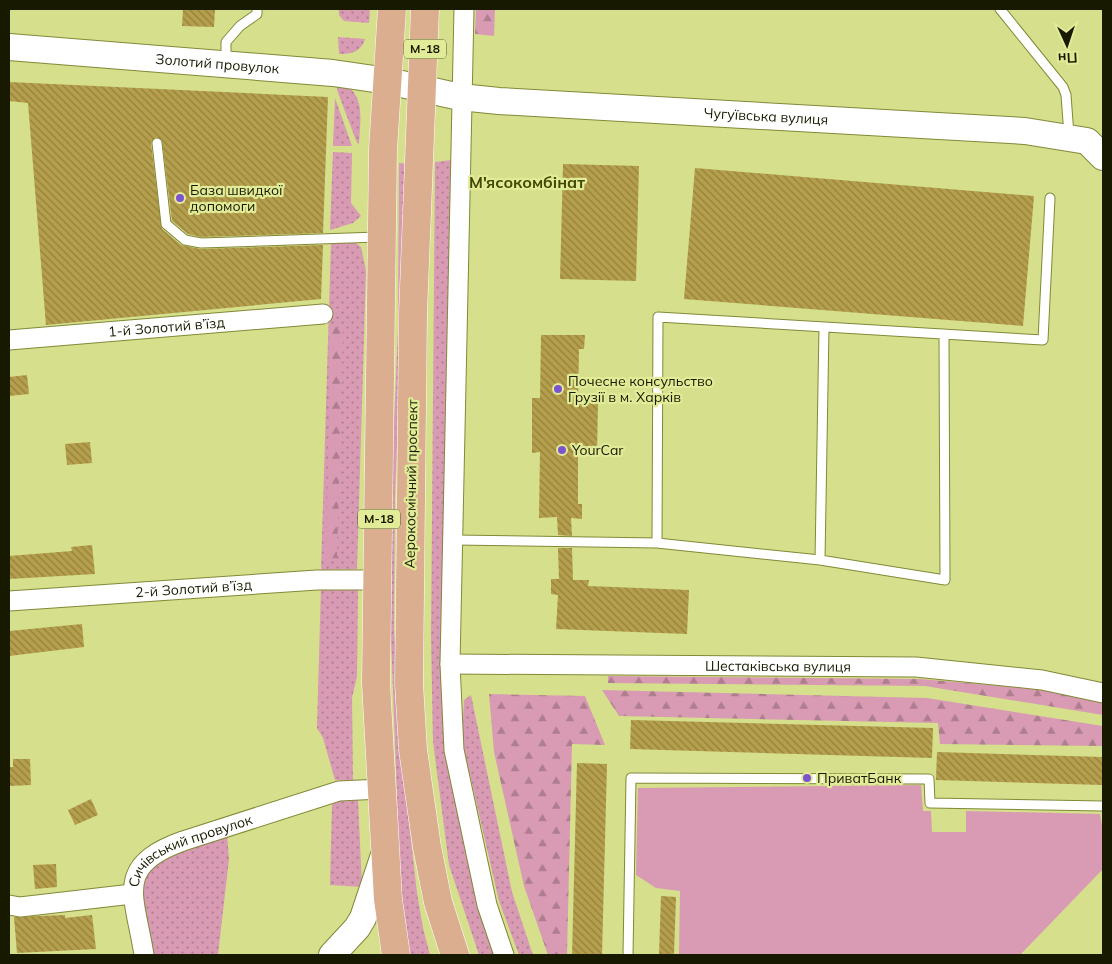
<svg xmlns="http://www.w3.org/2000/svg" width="1112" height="964" viewBox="0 0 1112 964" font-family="Mulish,sans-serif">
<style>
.grass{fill:url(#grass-dots)}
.forest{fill:url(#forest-firs)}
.park{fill:#d89bb3}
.building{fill:url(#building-back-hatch)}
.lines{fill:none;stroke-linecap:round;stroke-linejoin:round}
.lane-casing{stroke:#828937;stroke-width:11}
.street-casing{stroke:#828937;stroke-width:21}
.secondary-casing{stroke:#828937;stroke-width:28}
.primary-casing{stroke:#fff;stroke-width:29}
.lane{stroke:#fff;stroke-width:9}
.street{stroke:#fff;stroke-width:19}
.secondary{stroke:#fff;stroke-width:26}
.primary{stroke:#daae8f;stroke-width:28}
.poi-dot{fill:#7b54ce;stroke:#e2ec98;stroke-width:2}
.labels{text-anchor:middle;stroke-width:4.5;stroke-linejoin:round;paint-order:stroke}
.shield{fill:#e2ec98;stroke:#55592e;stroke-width:1}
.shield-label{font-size:12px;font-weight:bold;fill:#181a00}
.street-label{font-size:14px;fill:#181a00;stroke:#e2ec98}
.poi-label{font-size:14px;fill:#181a00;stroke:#e2ec98;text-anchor:start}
.quarter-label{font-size:16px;font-weight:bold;fill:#434802;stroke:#e2ec98}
</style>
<defs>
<pattern id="grass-dots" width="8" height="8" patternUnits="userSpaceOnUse" patternTransform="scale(1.25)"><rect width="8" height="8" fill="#d89bb3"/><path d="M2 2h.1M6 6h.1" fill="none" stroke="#ae7e8f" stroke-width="1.8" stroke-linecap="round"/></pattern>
<pattern id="forest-firs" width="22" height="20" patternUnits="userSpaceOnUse" patternTransform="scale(1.25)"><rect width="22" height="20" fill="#d89bb3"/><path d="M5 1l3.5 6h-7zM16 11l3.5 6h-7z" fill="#ae7e8f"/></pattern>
<pattern id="building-back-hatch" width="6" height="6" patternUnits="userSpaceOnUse" patternTransform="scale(1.25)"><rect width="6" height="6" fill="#b59f4c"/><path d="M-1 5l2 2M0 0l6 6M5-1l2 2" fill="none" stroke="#92813d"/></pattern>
</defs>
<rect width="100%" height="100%" fill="#d5df8c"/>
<!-- grass -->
<path class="grass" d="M339 9H370L369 23 344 21 339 15Z
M338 37 365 39C361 52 351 54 339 54Z
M338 82C367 92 360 118 359 144L357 143 337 90Z
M335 98 352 146H333Z
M333 152 352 153 351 203 361 216 353 223 330 230Z
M453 160 448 750 497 955H479L449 865 433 742 431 638 435 162Z
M399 163 407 164 395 498 394 631 404 778 417 893 423 928 430 955H406L401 907 390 608V519L398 330Z
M352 240 361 247 366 271 357 569 321 570 331 242Z
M321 586 358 587 357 676 352 698 353 781 335 780 323 738 317 728Z
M471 695 512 892 533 955H519L499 901 462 740 464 700Z
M358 799 362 887 330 885 332 805 335 801Z
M227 834 229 859 218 955H148C146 939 139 908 140 894 145 855 197 844 227 834Z"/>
<!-- forest -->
<path class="forest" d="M476 9H495L494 36 475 34Z
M331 324 343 330 337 558 326 559Z
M608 676 921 679 1057 691 1103 703V715L925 686 608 683Z
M602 690 927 698 1103 726V746L940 744 938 723 619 716Z
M489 694 585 696 605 745 572 744 567 955H548L524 886 494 752Z"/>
<!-- park -->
<path class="park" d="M921 785 923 811H931L932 832H966V811L1100 814 1103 832V869L1020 955H679L680 891 656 888 636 875 638 788Z"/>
<!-- building -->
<path class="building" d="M183 9H215L214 27 182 26Z
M9 82 328 97 323 233 201 237 188 234 172 221 162 140 156 137 151 143 162 229 181 245 200 249 323 245 321 299 46 325 28 103 9 101Z
M563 164 639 166 636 281 560 279Z
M695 168 1034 196 1023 326 684 299Z
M541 335H585L584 349H579L578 402 598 403 597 453H578V504H582V519L571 518 572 536 558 535 557 517 539 518 540 452 532 453V398H540Z
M27 375 29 394 9 396V377Z
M90 442 92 463 67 465 65 444Z
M92 545 95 574 9 579V556L72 551 71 547Z
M558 548H572L573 580H589L588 586 689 590 687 634 556 629 558 595 551 594V579H559Z
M82 624 84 647 9 656V631Z
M631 720 933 728 932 758 630 749Z
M937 752 1103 757V785L936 780Z
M13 759H30L31 785 9 786V767H13Z
M577 763 607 764 602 955H572Z
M91 799 98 815 75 825 68 810Z
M56 864 57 887 35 889 33 865Z
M661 896 676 897 674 954H659Z
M65 915V918L92 915 96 949 17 953 14 917Z"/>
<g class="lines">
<defs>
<path id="lane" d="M1000 9 1063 87 1066 95 1069 135
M226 63V42L240 26 257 14V9
M157 143 166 224 185 240 201 243 378 237
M453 540 657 543 658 317 1043 340 1050 198
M657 543 820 560 945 580 944 334
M820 560 824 327
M628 955 631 778 929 779 930 803 1103 806"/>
<g id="street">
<path d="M464 9 450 664 454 750 487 905 504 955"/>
<path id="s1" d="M9 340 323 314"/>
<path id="s2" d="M9 601 317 580H378"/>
<path id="s3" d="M450 664 916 667 1042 680 1103 693"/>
<path d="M9 905 20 907 132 894"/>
<path id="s4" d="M144 955C135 896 113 866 183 841L339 791 381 789"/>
</g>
<g id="secondary">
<path id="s5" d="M9 47 333 73 388 81 460 97 499 101 1025 131 1087 141 1103 157"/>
<path d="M332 955 357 928 363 918 384 855"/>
</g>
<path id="primary" d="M392 9 383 149 376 683 388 899 396 955
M425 9 413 313 409 684 413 750 427 847 438 902 455 955"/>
</defs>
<!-- lane casing -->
<use href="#lane" class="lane-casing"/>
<!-- street casing -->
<use href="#street" class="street-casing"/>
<!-- secondary casing -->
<use href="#secondary" class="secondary-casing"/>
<!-- primary casing -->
<use href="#primary" class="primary-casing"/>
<!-- lane -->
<use href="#lane" class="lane"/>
<!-- street -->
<use href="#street" class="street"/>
<!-- secondary -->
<use href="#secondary" class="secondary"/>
<!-- primary -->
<use href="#primary" class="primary"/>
</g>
<!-- markers -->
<g class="poi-dot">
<circle cx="180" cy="198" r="5"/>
<circle cx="558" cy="389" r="5"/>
<circle cx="562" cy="450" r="5"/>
<circle cx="807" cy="778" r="5"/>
</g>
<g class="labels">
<!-- shield labels -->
<g class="shield">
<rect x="404" y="39.5" width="42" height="19" rx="4"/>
<rect x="358" y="509.5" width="42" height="19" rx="4"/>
</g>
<g class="shield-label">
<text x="425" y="53">М-18</text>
<text x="379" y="523">М-18</text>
</g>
<!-- street labels -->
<g class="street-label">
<text dy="5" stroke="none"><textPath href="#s5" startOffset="209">Золотий провулок</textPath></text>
<text dy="5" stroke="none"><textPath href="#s5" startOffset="761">Чугуївська вулиця</textPath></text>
<text dy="5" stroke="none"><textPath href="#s1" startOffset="158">1-й Золотий в’їзд</textPath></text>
<text transform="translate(411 484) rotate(-89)" y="5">Аерокосмічний проспект</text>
<text dy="5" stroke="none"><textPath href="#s2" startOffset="185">2-й Золотий в’їзд</textPath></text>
<text dy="5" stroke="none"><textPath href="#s3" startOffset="328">Шестаківська вулиця</textPath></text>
<text dy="5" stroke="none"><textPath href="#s4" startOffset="141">Сичівський провулок</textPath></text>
</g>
<!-- poi labels -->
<g class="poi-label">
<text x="190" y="195">База швидкої<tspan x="190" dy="16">допомоги</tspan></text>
<text x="568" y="386">Почесне консульство<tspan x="568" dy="16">Грузії в м. Харків</tspan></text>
<text x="572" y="455">YourCar</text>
<text x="817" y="783">ПриватБанк</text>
</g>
<!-- quarter labels -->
<g class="quarter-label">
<text x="527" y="188">М'ясокомбінат</text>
</g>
</g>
<!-- border -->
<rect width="1112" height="964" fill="none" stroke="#181a00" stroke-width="20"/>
<!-- north arrow -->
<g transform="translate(1067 45) rotate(177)" stroke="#e2ec98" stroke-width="4" paint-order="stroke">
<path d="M0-4L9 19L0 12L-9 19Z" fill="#181a00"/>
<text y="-8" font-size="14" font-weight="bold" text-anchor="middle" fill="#181a00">Пн</text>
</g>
</svg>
